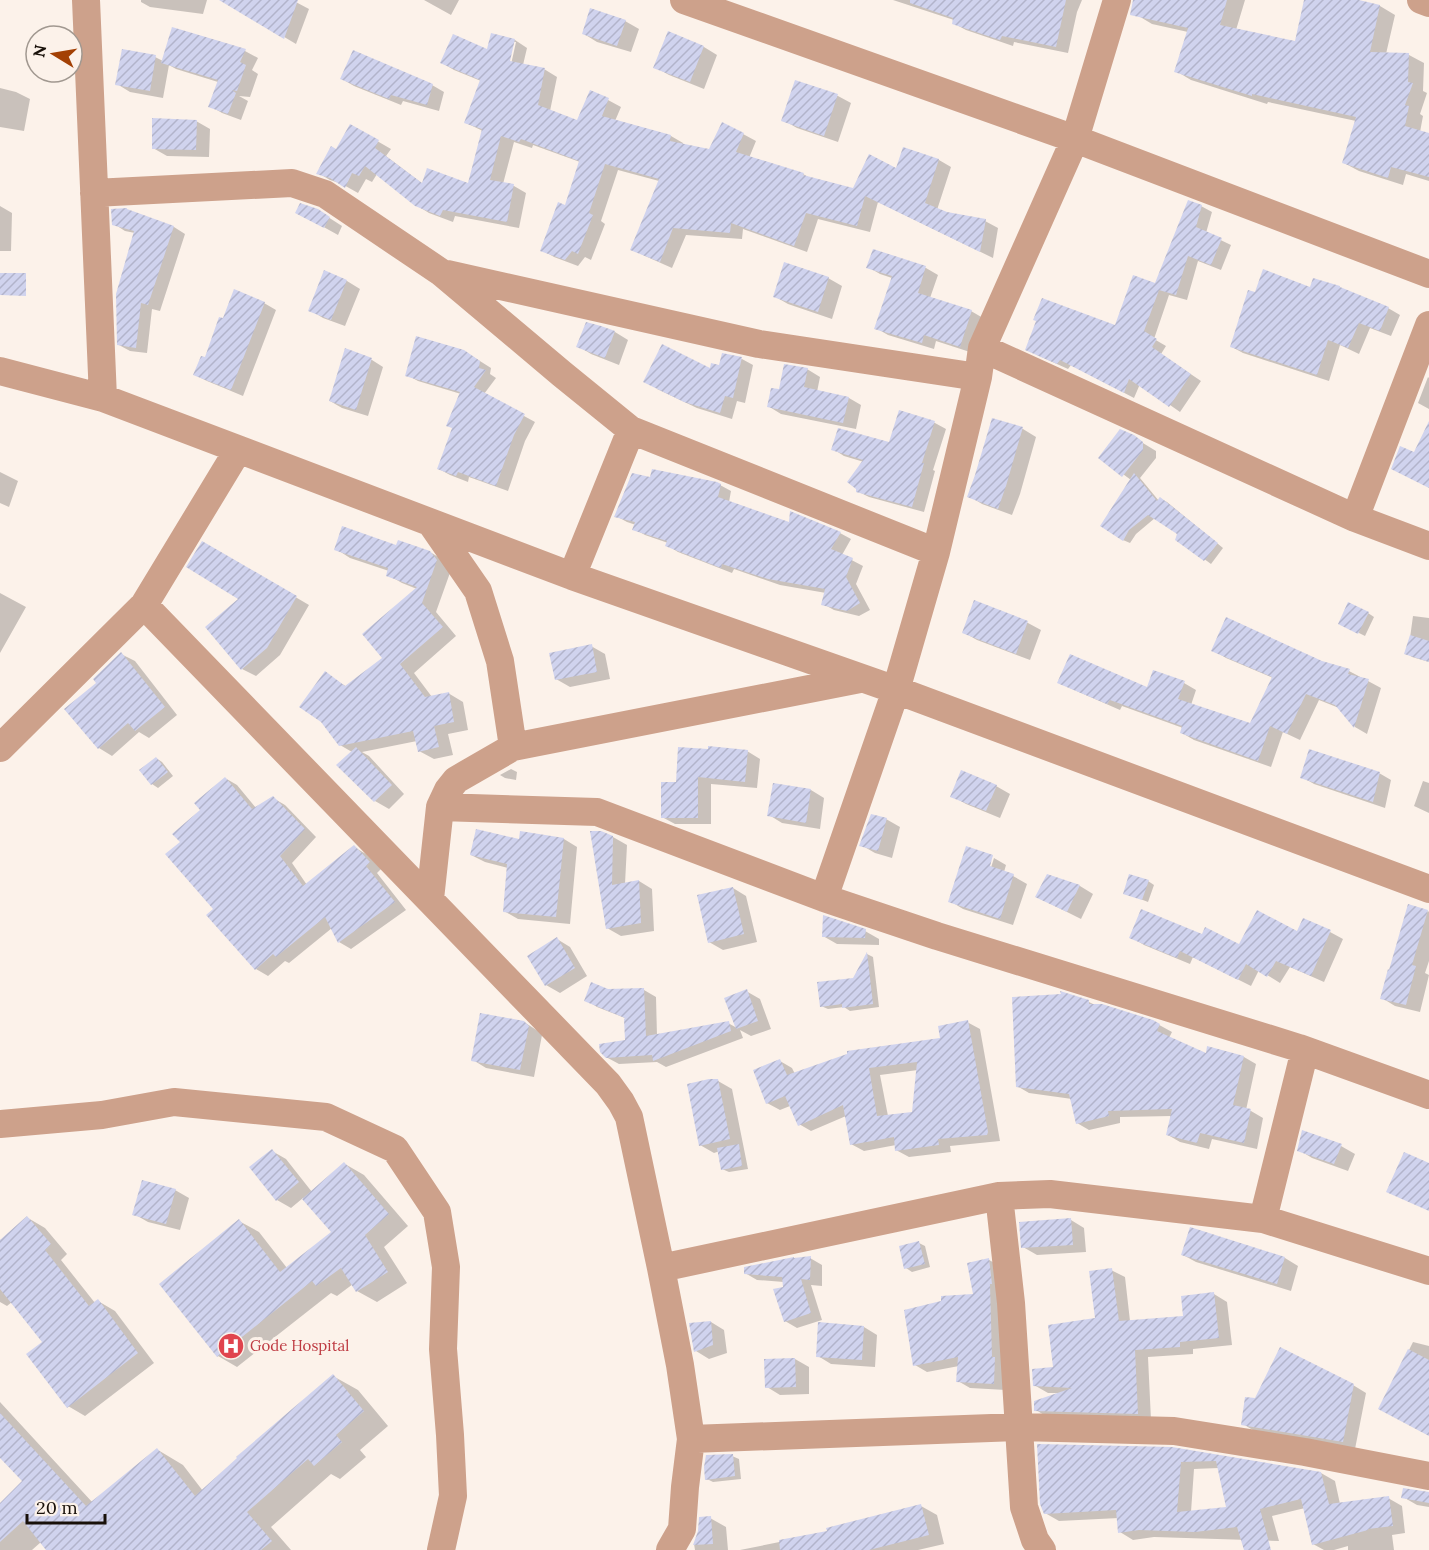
<svg xmlns="http://www.w3.org/2000/svg" width="1429" height="1550" viewBox="0 0 1429 1550" font-family="Lora,serif">
<style>
.shadow{fill:#0003;fill-rule:evenodd}
.building{fill:url(#building-hatch);fill-rule:evenodd}
.lines{fill:none;stroke-linecap:round;stroke-linejoin:round}
.minor{stroke:#cda18b;stroke-width:28}
.labels{text-anchor:middle;stroke-width:6;stroke-linejoin:round;paint-order:stroke}
.health-label{font-size:15px;fill:#be3a42;stroke:#fcf2ea;text-anchor:start}
</style>
<defs>
<pattern id="building-hatch" width="6" height="6" patternUnits="userSpaceOnUse" patternTransform="scale(1.5)"><rect width="6" height="6" fill="#d0d3ee"/><path d="M-1 1l2-2M0 6l6-6M5 7l2-2" fill="none" stroke="#b2b4cb"/></pattern>
</defs>
<rect width="100%" height="100%" fill="#fcf2ea"/>
<!-- shadow -->
<path class="shadow" d="M141 0H207L203 14 150 7 141 2Z
M222 0H292L309 9 296 44Z
M424 0H459L451 15Z
M893 0H1082L1077 12 1068 53 1014 42 1013 46 966 30 953 23 954 20Z
M1140 0H1245L1236 30 1297 43 1306 0H1352L1380 6 1395 15 1386 54 1409 55 1424 63 1423 91 1427 93 1420 114 1423 116 1420 132 1429 134V181L1406 174 1403 185 1359 171 1344 163 1356 121 1268 102 1267 104 1191 80 1176 71 1188 32 1152 24 1137 15Z
M625 21 639 29 631 52 597 42 584 34Z
M173 29 245 51 258 58 252 70 258 74 250 97 239 96 248 101 241 120 222 113 210 106 218 82 176 69 169 65 163 98 130 92 117 84 155 57 163 61Z
M668 33 704 47 717 55 704 89 669 75 655 67Z
M492 35 515 40 527 48 523 65 544 69 557 77 550 111 578 122 608 100 621 107 615 121 671 136 683 143V145L710 151 743 134 756 141 749 158 803 174 810 178 854 190 897 170 904 149 939 160 951 167 937 210 946 214 985 221 998 228 993 258 878 202 870 232 818 219 807 252 743 229 742 239 686 235 672 268 645 256 632 249 659 181 618 170 601 221 605 224 591 260 585 257 578 266 554 257 542 250 566 207 580 162 533 145 532 148 514 142 503 184 514 186 526 193 519 228 455 216 453 222 429 213 416 205 377 174 372 182 366 179 358 193 342 184 330 180 318 173 337 151 351 126 391 149 386 156 423 184 469 185 483 131 466 123 481 81 454 70 442 63 488 51ZM513 42H516L510 69 507 68Z
M342 79 432 85 444 92 439 111 403 101 401 105 354 86Z
M796 82 838 96 851 103 838 142 797 128 783 120Z
M0 88 16 92 30 99 24 131 0 127Z
M196 121 210 129 209 157 167 156 153 148Z
M0 206 12 213 11 251H0Z
M1201 206 1212 212 1206 233 1231 245 1221 270 1198 261 1187 300 1169 295 1154 339 1166 346 1161 354 1201 381 1180 412 1140 384 1134 398 1071 365 1068 369 1037 355 1116 327 1156 285Z
M317 210 342 226 338 235 311 220Z
M132 213 174 227 185 234 160 311 152 309 147 353 130 351 119 345 135 233 125 231 114 224Z
M874 251 926 268 938 275 930 298 971 311 983 318 973 353 936 341 934 349 888 335 876 328 892 278 880 274 868 267Z
M325 272 347 281 360 289 345 326 323 318 310 310Z
M828 278 842 286 832 319 788 304 774 296Z
M1311 289 1388 308 1400 315 1391 336 1370 328 1359 354 1340 345 1329 381 1243 353 1232 347 1256 294Z
M264 303 276 310 243 396 207 381 195 375 206 359 223 320Z
M601 327 615 332 628 340 619 365 591 354 578 346Z
M346 350 372 360 383 367 368 416 342 408 330 401Z
M464 351 491 368 490 374 496 378 484 394 535 422 525 441 508 491 469 477 468 482 450 475 439 469 453 428 461 394 418 381 407 375Z
M742 359 753 365 745 403 737 401 732 419 697 408 657 389Z
M807 369 820 377 817 392 849 398 861 405 856 429 781 414 768 406 780 391Z
M1428 377 1429 378V409L1418 403Z
M900 412 935 423 946 429 933 470 935 471 924 512 869 497 857 491 864 462 844 456 833 449 890 444Z
M993 420 1023 429 1036 437 1020 494 1012 515 982 504 969 496Z
M1133 437 1156 451V458L1140 478 1159 501 1161 499 1167 502 1223 548 1211 564 1177 539 1179 533 1155 518 1136 534 1130 543 1123 540 1131 480 1100 457Z
M0 472 18 481 9 507 0 503Z
M651 479 720 485 731 491 729 502 790 524 840 533 851 539 842 555 863 566 856 584 870 610 859 616 834 610 823 604 826 593 780 585 734 569 732 573 678 552 667 545 668 543 645 535 634 529 636 525 627 522 616 516Z
M203 543 309 605 280 655 256 676 242 669 240 598Z
M397 547 430 552 445 561 451 570 436 612 456 636 414 673 432 697 448 693 463 702 468 730 448 734 453 755 434 759 419 751 417 741 362 752 369 756 404 794 389 809 375 801 352 752 340 745 325 673 347 687 385 658 417 589 402 583 388 575 389 571 350 558 336 549Z
M0 593 26 607 0 653Z
M975 602 1028 623 1041 630 1030 660 977 640 963 632Z
M1368 613 1374 617 1365 636 1347 627Z
M1413 616 1429 618V662L1412 657 1406 653 1410 638Z
M591 646 605 654 610 679 570 687 556 679Z
M1213 650 1321 662 1349 671 1368 681 1381 688 1367 734 1355 727 1339 708 1319 700 1300 740 1283 732 1271 767 1194 740 1182 733 1183 728 1122 706 1120 710 1072 689 1059 682 1148 689 1184 683 1196 690 1191 705 1251 725 1273 678 1226 658Z
M121 654 135 661 177 715 149 738 139 732 112 756 99 748 98 683Z
M747 751 760 759 757 788 711 784V824H675L662 817 678 784Z
M156 758 162 762 173 776 158 788 152 784 141 770Z
M511 769 517 772 516 780 505 778 500 775Z
M1379 773 1391 780 1385 808 1314 784 1302 777Z
M225 778 237 785 256 808 273 798 285 805 316 837 292 863 307 885 354 847 366 854 381 869 377 873 406 910 351 949 339 942 332 928 289 963 285 961 268 976 256 969 215 909 182 843 202 810Z
M1423 781 1429 783V813L1414 806Z
M996 786 1010 794 1000 818 966 804 952 796Z
M811 790 824 798 820 829 782 823 769 815Z
M886 819 900 827 892 858 875 853 861 845Z
M613 837 627 845 625 884 639 881 652 889 654 931 621 936 607 928Z
M564 839 577 847 570 924 518 919 504 911 508 868 485 862 471 855 520 841Z
M967 848 993 857H991L989 874 994 858 1006 865 1004 872 1013 876 1027 884 1013 925 963 909 950 901Z
M1048 875 1080 886 1093 894 1081 919 1051 904Z
M1148 881 1154 885 1148 902 1125 893Z
M733 888 746 896 757 942 723 950 709 942Z
M1428 911 1429 912V961L1425 973 1429 975 1420 1012 1395 1006 1382 998Z
M865 931 879 939V945L837 944 823 936Z
M1330 932 1343 939 1324 982 1290 967 1280 983 1259 970 1251 986 1193 957 1190 964 1144 945 1131 937 1202 936 1240 946Z
M557 939 570 947 587 976 560 993 546 985Z
M867 954 873 957 879 1007 850 1011 844 1007 828 1009 821 1006 854 979Z
M644 990 656 997 657 1036 728 1023 737 1028 746 991 760 999 771 1029 751 1036 740 1030 743 1038 666 1067 657 1062 619 1064 606 1057 626 1041 625 1018 597 1007 586 1000 608 991Z
M1089 1002 1095 1005 1152 1021 1172 1032 1169 1038 1207 1055 1208 1048 1244 1057 1256 1064 1246 1110 1251 1111 1263 1118 1257 1149 1212 1139 1209 1149 1180 1142 1168 1135 1172 1116 1120 1117V1123L1089 1130 1077 1123 1072 1099 1029 1093 1017 1086Z
M524 1022 538 1031 542 1035 534 1077 486 1068 473 1060Z
M967 1022 980 1029 1000 1141 950 1146 951 1152 909 1157 896 1150V1145L864 1151 851 1144 846 1116 811 1131 799 1124 790 1106 780 1110 767 1103 780 1061 792 1068 795 1074 942 1039ZM918 1070 914 1113 888 1116 880 1075Z
M718 1081 732 1089 748 1169 729 1172 722 1169 720 1151 714 1153 700 1145Z
M1341 1146 1355 1154 1348 1171 1312 1158 1299 1150Z
M272 1151 286 1159 312 1192 345 1164 364 1175 408 1226 384 1247 407 1283 377 1302 357 1291 353 1284 337 1296 331 1293 237 1367 218 1356 239 1221 259 1232 287 1268 333 1232 303 1198 291 1208 277 1200 251 1168Z
M175 1190 189 1198 180 1230 148 1222 134 1214Z
M28 1218 45 1228 67 1254 61 1260 95 1303 98 1301 115 1311 154 1363 85 1416 68 1406 44 1342 12 1302 7 1306 0 1302V1239L1 1241Z
M1071 1220 1084 1228 1086 1252 1037 1255 1023 1247Z
M1191 1229 1285 1258 1298 1266 1291 1291 1196 1262 1183 1255Z
M919 1243 925 1246 930 1267 912 1272 906 1268Z
M810 1258 822 1265V1286L811 1285 822 1320 797 1328 785 1321 784 1282 757 1280 745 1273Z
M989 1260 1002 1267 1006 1390 970 1388 958 1381 959 1366 927 1372 915 1365 975 1296Z
M1111 1270 1125 1277 1130 1321 1184 1318 1214 1294 1227 1302 1232 1345 1193 1349V1354L1148 1357 1151 1420 1049 1418 1036 1410 1061 1393H1048L1034 1385 1055 1368 1097 1320Z
M711 1322 724 1330 727 1353 709 1359 696 1351Z
M864 1327 877 1335 875 1367 831 1364 818 1356Z
M1413 1342 1429 1346V1435L1380 1408Z
M795 1359 809 1367V1394L780 1395 767 1387Z
M333 1376 358 1390 388 1426 360 1450 366 1457 340 1479 331 1474 271 1527 291 1550H47L41 1542 32 1550H0V1505L24 1481 0 1456V1402L93 1503 158 1450 183 1465 203 1491Z
M1353 1385 1366 1393 1355 1449 1256 1432 1243 1424 1256 1400Z
M1172 1449 1321 1473 1335 1481 1340 1504 1388 1498 1402 1506 1405 1533 1392 1535 1394 1550H1348V1546L1334 1550H1324L1313 1544 1305 1508 1272 1516 1279 1541 1154 1537 1133 1540 1120 1532 1119 1518 1059 1521 1045 1513ZM1219 1468 1228 1508 1191 1512 1194 1469Z
M732 1456 739 1459 741 1479 713 1482 707 1479Z
M1429 1493V1507L1417 1505 1403 1497Z
M921 1506 937 1515 944 1544 918 1550H740L829 1532Z
M710 1518 726 1527 728 1550H695L694 1544Z"/>
<!-- building -->
<path class="building" d="M219 0H298L284 39Z
M910 0H1066L1056 47 1002 36 1000 40 952 24 953 18 910 3Z
M1133 0H1227L1220 25 1295 41 1304 0H1359L1380 5 1370 52 1409 53 1408 82 1413 83 1405 105 1409 106 1405 126 1429 133V177L1391 167 1388 178 1342 163 1356 117 1252 94V96L1174 72 1188 28 1130 15Z
M590 8 626 20 617 46 582 34Z
M172 27 246 49 240 62 246 65 237 91 232 90 236 93 228 114 208 107 218 80 161 63Z
M668 31 704 46 690 82 653 68Z
M491 33 515 39 510 61 545 68 538 105 577 120 590 90 609 98 602 116 671 135 670 141 709 149 722 122 744 133 736 152 804 173 803 175 853 188 869 154 896 168 903 147 939 159 925 203 947 212 986 219 980 252 865 196 857 226 806 213 794 246 731 223 730 233 673 228 660 262 630 250 659 179 605 164 589 213 593 215 578 254 572 251 565 260 540 251 558 202 565 205 579 161 521 139 519 142 501 136 490 180 514 184 507 222 443 210 440 216 415 206 365 166 359 176 352 173 345 188 330 178 316 174 331 146 336 149 350 124 379 140 375 148 422 183 427 168 468 183 482 129 464 123 480 80 440 63 453 34 487 49Z
M122 49 156 55 150 91 115 85Z
M353 50 433 84 427 105 391 95 389 99 340 79Z
M795 80 838 94 824 136 781 121Z
M152 118 197 120 196 150 152 149Z
M1188 200 1202 205 1196 227 1222 238 1211 265 1188 256 1176 295 1159 290 1144 331 1157 339 1152 347 1191 374 1169 407 1129 379 1124 393 1060 360 1057 364 1025 350 1036 321 1033 320 1042 298 1115 325 1133 275 1155 283Z
M300 203 318 209 330 217 324 228 295 213Z
M127 208V209L174 226 148 305 141 303 136 348 117 345 116 294 134 231 112 225 111 209Z
M873 249 926 266 918 293 972 310 960 347 924 335 922 343 874 329 892 276 866 268Z
M784 262 829 277 818 312 773 297Z
M1263 269 1310 287 1313 278 1340 286V287L1389 307 1380 331 1359 323 1348 348 1328 340 1317 375 1230 347 1248 290 1255 292Z
M324 270 347 280 331 320 308 311Z
M0 273H26V296L0 295Z
M234 289 265 302 231 390 193 375 201 356 205 357 219 317 223 318Z
M586 322 601 326 615 331 605 358 576 347Z
M416 336 464 350 480 361 479 368 486 370 474 387 525 414 514 435 496 486 458 472 456 476 437 469 452 428 446 426 460 392 405 376Z
M662 344 710 368 711 363 719 365 722 353 742 357 733 398 725 396 720 413 684 402 643 382Z
M345 348 372 358 356 410 329 401Z
M784 364 808 368 804 387 849 397 843 423 767 407 771 388 779 389Z
M899 410 935 421 922 463H924L912 507 856 492V489L847 482 863 460 831 450 838 428 889 442Z
M992 418 1023 427 1006 486 998 509 967 497 975 475Z
M1429 421V488L1391 469 1400 446 1414 452Z
M1120 429 1134 435 1143 442V450L1122 477 1098 458Z
M652 469 717 482 721 484 718 497 789 522 790 511 841 532 831 549 853 558 846 577 860 603 847 611 821 605 825 589 768 579 722 564 721 568 665 546 667 541 632 530 635 522 614 517 632 473 650 477Z
M1134 473 1157 501 1160 497 1218 543 1204 561 1175 540 1177 534 1148 515 1129 530 1123 541 1100 526Z
M342 526 396 545 398 540 430 551 437 560 422 603 443 627 400 664 425 697 449 692 454 722 434 726 439 747 418 752 413 731 339 746 321 722 299 707 325 671 345 686 382 658 362 634 417 587 386 576 388 568 334 550Z
M202 541 297 596 267 648 241 670 205 627 238 599 186 567Z
M974 600 1028 621 1016 654 962 633Z
M1348 602 1369 612 1358 634 1338 624Z
M1226 617 1322 661 1350 669 1348 674 1369 679 1354 728 1335 705 1306 694 1287 734 1270 726 1258 761 1180 733 1182 726 1110 700 1107 704 1057 683 1070 654 1147 687 1153 670 1185 681 1178 699 1250 723 1272 677 1211 651Z
M1410 635 1429 641V662L1404 654Z
M592 644 597 672 555 680 549 653Z
M121 652 165 707 135 731 128 723 98 749 64 709 96 683 93 679Z
M708 746 748 750 745 782 698 777V818H661V782H676L678 747 708 749Z
M356 747 392 785 374 802 336 765Z
M1309 749 1380 772 1373 802 1300 778Z
M156 757 168 772 151 785 139 770Z
M961 770 997 785 986 811 950 797Z
M225 777 252 809 273 796 305 829 280 856 303 886 354 845 370 862 366 866 395 902 338 943 325 917 276 957 273 954 255 970 206 915 213 909 165 854 180 842 172 834 200 810 194 803Z
M773 783 811 789 806 823 767 816Z
M871 814 887 818 878 851 859 846Z
M476 829 519 839 520 831 564 838 556 917 503 912 507 864 470 855Z
M590 831H601L613 836 612 885 639 880 641 923 606 929Z
M966 846 993 855 990 866 1014 874 1000 919 948 902Z
M1047 874 1080 885 1067 912 1035 897Z
M1129 874 1149 880 1142 900 1123 894Z
M733 887 744 934 708 943 697 895Z
M1408 904 1428 910 1412 965 1416 966 1406 1005 1380 999 1388 969 1389 970Z
M1141 909 1202 934 1205 927 1239 944 1257 910 1297 931 1303 918 1331 930 1311 976 1276 961 1267 977 1246 964 1238 980 1180 951 1177 958 1129 938Z
M823 915 866 929 865 938 822 937Z
M557 937 575 968 545 986 527 956Z
M867 952 873 1004 842 1008V1004L820 1007 817 982 853 978Z
M591 982 608 989 644 988 646 1036 729 1021 731 1031 653 1061 652 1055 606 1058 600 1052 599 1044 625 1040 624 1019 625 1018 584 1001Z
M747 989 758 1021 736 1029 724 998Z
M1060 991 1089 1000V1004H1102L1153 1020 1160 1024 1157 1031 1206 1053 1207 1046 1244 1056 1233 1105 1251 1109 1244 1143 1200 1133 1197 1143 1166 1135 1172 1109 1108 1111 1109 1116 1076 1124 1069 1094 1016 1087 1012 997 1061 994Z
M480 1013 524 1021 529 1026 520 1070 471 1061Z
M968 1020 988 1132 987 1135 938 1139 939 1145 895 1151 894 1137 850 1145 843 1105 798 1126 785 1096 766 1104 753 1070 780 1059 787 1075 847 1054V1051L940 1038 938 1026ZM917 1062 912 1112 877 1116 869 1068Z
M709 1079H718L730 1139 699 1146 687 1084Z
M1302 1130 1342 1144 1334 1164 1297 1151Z
M739 1144 742 1166 721 1170 717 1148Z
M272 1149 299 1182 276 1201 249 1167Z
M1404 1152 1429 1163V1211L1386 1192Z
M344 1162 389 1214 365 1235 388 1272 356 1292 341 1268 316 1286 312 1281 217 1357 159 1284 239 1219 280 1272 331 1232 302 1199Z
M142 1180 176 1189 166 1224 132 1215Z
M27 1216 51 1244 45 1250 89 1306 98 1299 138 1353 67 1408 26 1354 42 1342 0 1289V1240Z
M1071 1218 1073 1245 1021 1248 1019 1222Z
M1190 1227 1285 1257 1277 1284 1181 1255Z
M919 1241 925 1264 904 1269 899 1246Z
M811 1256 810 1280 801 1279 811 1313 784 1322 773 1289 783 1287 782 1277 744 1274V1267L794 1257V1258Z
M989 1258 992 1284H990L992 1357H995L994 1384 956 1382 958 1357 913 1366 904 1310 941 1301V1296L973 1294 967 1263Z
M1112 1268 1119 1321 1183 1316 1181 1296 1214 1292 1219 1338 1180 1342V1347L1135 1350 1138 1414 1034 1411V1401L1072 1388 1033 1386 1032 1369 1053 1367 1048 1325 1095 1318 1089 1271Z
M711 1321 713 1345 694 1352 689 1323Z
M818 1322 864 1326 862 1360 816 1357Z
M1280 1347 1354 1384 1343 1442 1241 1425 1245 1397 1255 1398Z
M1408 1349 1429 1360V1436L1378 1409Z
M795 1358 796 1387 765 1388 764 1359Z
M333 1374 364 1411 336 1435 342 1442 314 1466 308 1459 247 1512 272 1541 261 1550H46L23 1521 0 1542V1503L22 1481 0 1458V1413L86 1506 157 1448 195 1496 237 1458 236 1457Z
M1037 1444 1172 1447 1321 1472 1329 1504 1389 1496 1393 1526 1368 1529V1530L1312 1545 1301 1499 1260 1509 1271 1550H1244L1237 1527 1195 1532 1139 1530 1118 1533 1116 1510 1044 1514 1040 1504ZM1216 1461 1226 1507 1177 1512 1181 1462Z
M733 1454 735 1476 705 1480 704 1467 706 1455Z
M1403 1488 1429 1492V1503L1401 1498Z
M921 1504 929 1535 869 1550H780L779 1540 827 1531 826 1528Z
M711 1516 713 1544 693 1545 698 1531 699 1517Z"/>
<g class="lines">
<!-- minor -->
<path class="minor" d="M86 0 103 398
M684 0 1075 139 1429 274
M1421 0 1429 3
M94 193 292 183 325 194 442 273 562 374 631 430 936 552
M447 274 759 344 978 377
M982 348 1355 518 1429 546
M0 371 103 398 572 576 896 690 1429 889
M1355 518 1429 325
M431 523 478 591 500 661 513 747
M572 576 631 430
M144 605 608 1084 621 1102 629 1117 661 1268 680 1365 691 1439 685 1487 682 1529 670 1550
M0 748 144 605 238 450
M440 807 597 812 824 898 937 936 1299 1048 1429 1095
M824 898 896 690 936 552 978 377 982 348 1075 139 1117 0
M430 899 440 807 448 790 456 780 513 747 860 679
M0 1124 102 1115 174 1102 326 1117 395 1149 437 1212 446 1267 443 1349 450 1435 453 1496 441 1550
M999 1196 1011 1303 1024 1507 1035 1540 1042 1550
M1263 1219 1305 1050
M661 1268 999 1196 1050 1194 1263 1219 1429 1271
M691 1439 1020 1427 1174 1431 1305 1452 1429 1476"/>
</g>
<!-- icons -->
<defs>
<symbol id="hospital-disc" viewBox="-11 -11 22 22"><circle r="9.5" fill="#e0444e" stroke="#fcf2ea"/><path d="M-5-5h3v3.5h4V-5h3V5h-3V1.5h-4V5h-3Z" fill="#fff"/></symbol>
</defs>
<g fill-rule="evenodd">
<use href="#hospital-disc" x="216" y="1331" width="30" height="30"/>
</g>
<g class="labels">
<!-- health labels -->
<g class="health-label">
<text x="250" y="1351">Gode Hospital</text>
</g>
</g>
<!-- north arrow -->
<g transform="translate(54 54) rotate(281)"><circle r="28" fill="#fcf2ea" stroke="#a19890" stroke-width="1.5"/>
<path d="M0-4.5L10 22L0 15L-10 22Z" fill="#a34004"/>
<text y="-9" font-size="16" font-weight="bold" text-anchor="middle" fill="#181009">N</text>
</g>
<!-- scale -->
<path d="M27 1514v9h78v-9" fill="none" stroke="#181009" stroke-width="3"/>
<text x="36" y="1514" font-size="18" fill="#181009" stroke="#fcf2ea" stroke-width="4.5" paint-order="stroke">20 m</text>
</svg>
